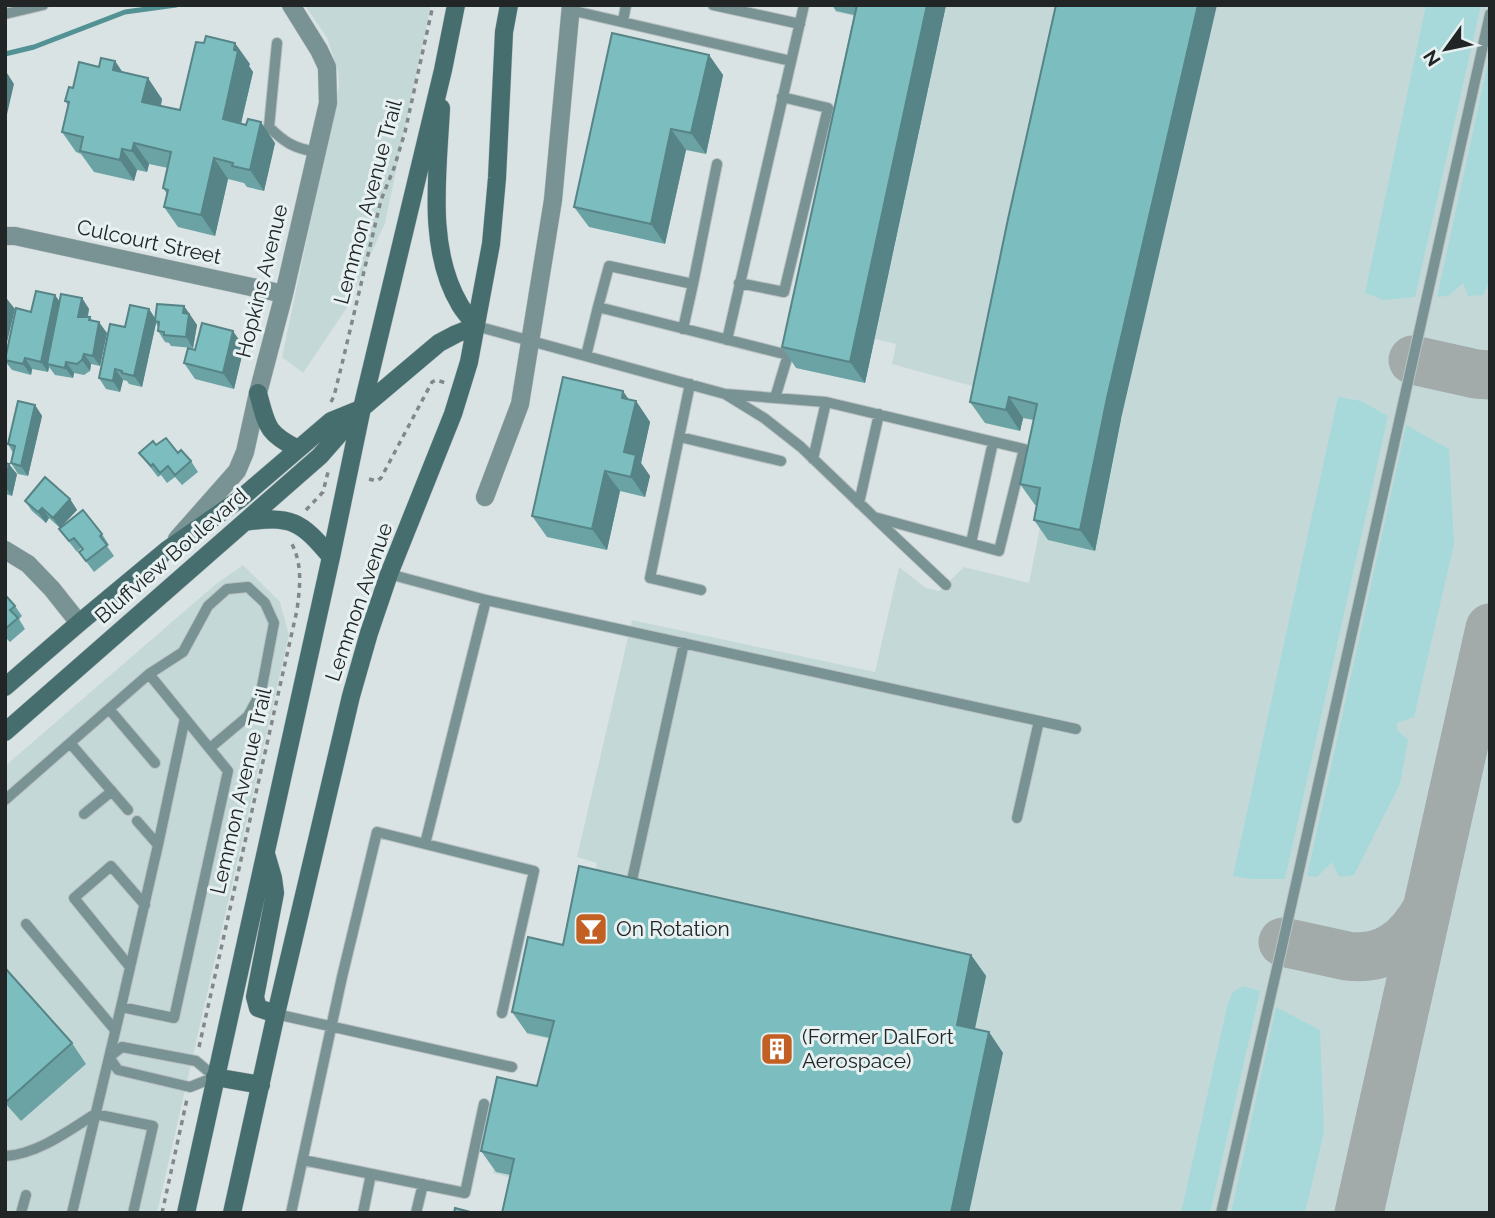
<svg xmlns="http://www.w3.org/2000/svg" width="1495" height="1218" viewBox="0 0 1495 1218" font-family="Raleway,sans-serif">
<style>
.built{fill:#c5d8d8}
.green{fill:#a7d9da}
.lines{fill:none;stroke-linecap:round;stroke-linejoin:round}
.stream{stroke:#529294;stroke-width:5}
.taxiway{stroke:#a2aaaa;stroke-width:49}
.lane-casing{stroke:#b9c1c2;stroke-width:12}
.street-casing{stroke:#b9c1c2;stroke-width:19}
.secondary-casing{stroke:#b9c1c2;stroke-width:19}
.path{stroke:#818889;stroke-width:3.5;stroke-dasharray:5 5;stroke-linecap:butt}
.lane{stroke:#799394;stroke-width:10}
.street{stroke:#799394;stroke-width:18}
.secondary{stroke:#466e6f;stroke-width:18}
.wall{fill:#6ba3a4}
.shaded-wall{fill:#578486}
.building{fill:#7cbdbf;stroke:#578486;stroke-width:2}
.labels{text-anchor:middle;stroke-width:6;stroke-linejoin:round;paint-order:stroke}
.street-label{font-size:21px;fill:#212525;stroke:#e7f1f1}
.poi-label{font-size:21px;fill:#212525;stroke:#e7f1f1;text-anchor:start}
</style>
<rect width="100%" height="100%" fill="#dae3e4"/>
<!-- built -->
<path class="built" d="M305 5H431L385 223 346 309 303 373 282 357 339 87 338 71 327 38Z
M836 5H1490V1213H520L526 1182 493 1173 511 1095 550 1104 565 1043 526 1034 542 956 576 963 597 863 577 857 632 620 875 672 899 567 926 588 939 591 964 567 1029 583 1044 507 1051 424 1024 418 1020 431 985 423 990 391 892 364 896 344 875 339 865 383 796 368 872 20 835 12Z
M243 565 280 602 289 635 157 1213H5V766L216 584Z"/>
<!-- green -->
<path class="green" d="M1426 5H1481L1415 297 1384 300 1365 293Z
M1490 53V281L1483 295 1468 296 1463 283 1448 296 1437 297Z
M1338 397 1361 401 1388 416 1285 879H1251L1233 876Z
M1406 425 1449 449 1454 544 1414 717 1397 723V730L1408 740 1400 784 1354 875 1339 877 1332 862 1317 877 1307 876Z
M1243 986 1260 991 1210 1213H1181L1227 1007 1232 993Z
M1276 1007 1320 1030 1324 1132 1305 1213H1231Z"/>
<g class="lines">
<!-- stream -->
<path class="stream" d="M5 54 34 47 125 12 176 5"/>
<!-- taxiway -->
<path class="taxiway" d="M1413 360 1476 374 1490 375
M1283 942 1347 956C1385 961 1409 941 1427 909
M1359 1213 1490 628"/>
<defs>
<path id="lane" d="M713 5 800 24
M570 10 791 61
M5 14 43 5
M623 21 626 5
M277 43 269 127C285 143 294 148 316 152
M739 283 784 292 828 108 782 97
M693 284 717 164
M598 307 609 266 693 284 683 329
M476 326 725 394 826 402 1024 449 999 551 874 517 801 447 764 418 725 394
M727 340 804 5
M586 356 598 307 788 355 775 398
M690 384 650 578 701 590
M680 437 781 461
M813 459 826 402
M859 503 879 414
M876 519 946 585
M971 543 993 442
M389 574 486 600 425 844
M486 600 1076 729
M149 674 183 652 208 606 227 589 248 587 265 603 274 623 261 692 248 716 210 748
M109 709 155 763
M5 800 70 743
M84 814 112 791
M1017 818 1039 721
M158 845 185 718
M632 880 684 643
M26 924 115 1030
M130 967 74 898 111 866 145 905
M121 1007 158 845 137 821
M276 1014 512 1067
M122 1047 196 1061 215 1077 190 1087 118 1070 109 1057Z
M5 1156C36 1155 70 1130 95 1114L153 1126 133 1213
M303 1160 465 1193 484 1104
M21 1213 26 1195
M72 1213 121 1007 174 1018 228 771 149 674 70 743 128 810
M291 1213 342 977 377 832 534 871 502 1013
M363 1213 371 1174
M416 1213 423 1184
M1221 1213 1283 942 1490 14"/>
<path id="street" d="M5 236H15L284 294
M485 497 520 404 553 200 571 5
M177 539 237 471 245 452 258 393 284 294 328 103 327 67 319 50 291 5
M5 550 28 564 52 589 79 623"/>
<path id="secondary" d="M441 108C438 171 426 248 460 305 464 312 471 319 476 326
M258 393C267 426 266 433 298 449
M245 522C291 515 301 521 331 557
M5 687 79 623 167 550 240 499 331 421 358 410
M5 732 320 456 362 408 439 343 456 334 476 326
M266 854 273 878 275 893 255 997 258 1008 276 1014
M215 1077 261 1085
M186 1213 331 557 362 408 443 70 456 5
M232 1213 276 1014 351 696 369 633 389 574 453 414 469 362 491 244 497 178 504 32 509 5"/>
</defs>
<!-- lane casing -->
<use href="#lane" class="lane-casing"/>
<!-- street casing -->
<use href="#street" class="street-casing"/>
<!-- secondary casing -->
<use href="#secondary" class="secondary-casing"/>
<!-- path -->
<path class="path" d="M331 402 334 396 342 364 381 200 394 168 405 132 433 5
M369 479 377 481 381 478 432 382 436 380 446 383
M306 510 323 492 328 472
M199 1047 297 610C300 586 303 565 291 542
M162 1213 187 1099"/>
<!-- lane -->
<use href="#lane" class="lane"/>
<!-- street -->
<use href="#street" class="street"/>
<!-- secondary -->
<use href="#secondary" class="secondary"/>
</g>
<!-- wall -->
<path class="wall" d="M832 5H946L865 383 796 368 782 347 854 15 836 11Z
M1056 5 1121 419 1095 551 1048 540 1034 520 1037 505H1035L1020 484 1034 420 1023 418 1020 431 985 423 970 402Z
M709 55 723 75 706 154 686 150 665 244 589 227 574 207Z
M115 61 123 73 162 99 161 106 180 110 250 64 249 66 253 72 241 124 275 143 264 191 247 187 244 183 228 179 215 236 178 227 164 207 167 194 163 188 168 168 149 164 147 172 137 170 134 181 94 172 81 154 76 152 62 132 68 105 65 101 73 88Z
M82 298 89 309 88 317H90L92 320 107 333 100 366 91 364 90 371 84 375 74 373 73 378 55 375 49 367 48 372 32 369 31 375 12 370 5 361V358L31 312 60 302Z
M184 306 197 325 193 348 171 346 169 343 165 342 158 331V327L156 323 142 387 129 384 127 381 123 380 120 392 106 389 99 378 125 327 149 309 155 318Z
M244 347 234 389 195 379 184 363Z
M629 400 636 401 650 422 641 463 650 476 645 497 620 491 607 550 547 537 532 516Z
M35 405 42 416 28 476 18 474 11 463 13 453 8 444Z
M156 445 178 453 191 461 198 472 182 485 175 477 167 483 161 475 158 477 139 453Z
M5 463 17 474 12 496 5 494Z
M70 499 77 510 63 525 102 534 109 545 107 546 114 556 94 572 79 552 82 549 81 548 77 552 59 529 60 528 49 518 46 523 32 511 25 501Z
M5 598 15 606 22 616 19 619 25 629 10 642 5 637Z
M563 945 971 955 986 976 975 1029 989 1032 1003 1053 510 1175 496 1172 481 1151 537 1086 550 1038 527 1033 512 1012Z
M5 968 72 1043 86 1064 21 1121 5 1103Z"/>
<!-- shaded-wall -->
<path class="shaded-wall" d="M927 5H946L865 383 850 362Z
M1198 5H1217L1121 419 1095 551 1080 530 1107 398Z
M235 43 250 64 249 66 253 72 237 140 223 119Z
M709 55 723 75 706 154 691 133Z
M115 61 129 82 113 70Z
M7 73 14 84 5 123V79Z
M148 78 162 99 157 122 142 102Z
M261 122 275 143 264 191 250 170Z
M671 129 686 150 665 244 651 224Z
M134 143 149 164 147 172 132 151Z
M122 149 137 170 134 181 120 160Z
M214 158 228 179 215 236 201 215Z
M55 295 63 306 47 364 49 367 48 372 41 362Z
M82 298 89 309 85 327 78 317Z
M7 299 15 309 5 351V308Z
M184 306 197 325 193 348 186 337 183 313Z
M149 309 156 320 155 321 156 323 142 387 134 376Z
M99 322 107 333 100 366 93 356Z
M233 331 244 347 234 389 223 373Z
M84 354 91 364 90 371 82 360Z
M25 358 32 369 31 375 23 364Z
M66 362 74 373 73 378 65 368Z
M115 369 123 380 120 392 113 381Z
M623 391 634 407 636 401 650 422 641 463 650 476 645 497 631 477 624 452 622 398Z
M1009 397 1023 418 1020 431 1006 410Z
M35 405 42 416 28 476 21 466Z
M9 464 17 474 12 496 5 486Z
M605 471 620 491 607 550 592 529Z
M70 499 77 510 60 528 53 518Z
M42 508 49 518 46 523 38 512Z
M971 955 986 976 971 1046 957 1025Z
M989 1032 1003 1053 969 1213H951Z"/>
<!-- building -->
<path class="building" d="M857 5H927L850 362 782 347Z
M1056 5H1198L1107 398 1080 530 1034 520 1040 488 1020 484 1037 404 1009 397 1006 410 970 402 1008 219Z
M612 33 709 55 691 133 671 129 651 224 574 207Z
M206 36 235 43 234 50 238 51 223 119 246 125 248 119 261 122 250 170 232 166 233 163 214 158 201 215 164 207 168 190 163 188 171 152 134 143 132 151 122 149 120 160 80 151 83 137 62 132 69 102 65 101 69 87 73 88 79 62 99 67 101 58 115 61 113 70 148 78 142 102 180 110 196 42 204 43Z
M36 291 55 295 41 362 25 358 23 364 5 360 16 308 31 312Z
M61 294 82 298 78 317H90L89 320 99 322 93 356 84 354 82 360 77 364 66 362 65 368 47 364Z
M157 304 184 306 183 313 189 314 186 337 164 335V332L158 331 159 322 155 321Z
M130 305 149 309 134 376 122 373V371L115 369 113 381 99 378 110 324 125 327Z
M202 323 233 331 223 373 184 363 188 348 195 350Z
M563 377 623 391 622 398 636 401 624 452 636 455 631 477 605 471 592 529 532 516Z
M18 401 35 405 21 466 11 463 15 446 8 444Z
M166 438 178 453 181 450 191 461 175 475 168 466 160 473 153 464 151 466 139 453 153 441 156 445Z
M5 463 9 464 5 483Z
M45 477 70 499 53 518 42 508 38 512 25 501Z
M83 510 102 534 100 536 107 545 86 561 79 552 83 549 74 538 69 541 59 529Z
M7 597 15 606 10 610 18 618 5 629V598Z
M579 866 971 955 957 1025 989 1032 951 1213H502L514 1159 481 1151 497 1077 537 1086 554 1021 512 1012 528 937 563 945Z
M5 968 72 1043 7 1101 5 1099Z
M455 1208 474 1213H454Z"/>
<!-- icons -->
<defs>
<symbol id="bar-square" viewBox="-11 -11 22 22"><rect x="-9" y="-9" width="18" height="18" rx="4" fill="#c26023" stroke="#e7f1f1"/><path d="M-6-5H6L.8 .8V4.5H3.5V6h-7V4.5H-.8V.8Z" fill="#fff"/></symbol>
<symbol id="building-square" viewBox="-11 -11 22 22"><rect x="-9" y="-9" width="18" height="18" rx="4" fill="#c26023" stroke="#e7f1f1"/><path d="M-4-6H4V6H1V3H-1V6H-4ZM-2.5-4.3h1.7v1.8h-1.7ZM.8-4.3h1.7v1.8H.8ZM-2.5-1h1.7V.8h-1.7ZM.8-1h1.7V.8H.8Z" fill="#fff"/></symbol>
</defs>
<g fill-rule="evenodd">
<use href="#bar-square" x="572" y="910" width="38" height="38"/>
<use href="#building-square" x="758" y="1030" width="38" height="38"/>
</g>
<g class="labels">
<!-- street labels -->
<g class="street-label">
<text transform="translate(368 202) rotate(-75)" y="7">Lemmon Avenue Trail</text>
<text transform="translate(149 242) rotate(12)" y="7">Culcourt Street</text>
<text transform="translate(262 281) rotate(-76)" y="7">Hopkins Avenue</text>
<text transform="translate(171 556) rotate(-41)" y="7">Bluffview Boulevard</text>
<text transform="translate(359 602) rotate(-71)" y="7">Lemmon Avenue</text>
<text transform="translate(241 791) rotate(-77)" y="7">Lemmon Avenue Trail</text>
</g>
<!-- poi labels -->
<g class="poi-label">
<text x="616" y="936">On Rotation</text>
<text x="802" y="1044">(Former DalFort<tspan x="802" dy="24">Aerospace)</tspan></text>
</g>
</g>
<!-- border -->
<rect width="1495" height="1218" fill="none" stroke="#212525" stroke-width="14"/>
<!-- north arrow -->
<g transform="translate(1446 49) rotate(237)" stroke="#e7f1f1" stroke-width="5" paint-order="stroke">
<path d="M0-5L12 26L0 18L-12 26Z" fill="#212525"/>
<text y="-10" font-size="19" font-weight="bold" text-anchor="middle" fill="#212525">N</text>
</g>
</svg>
